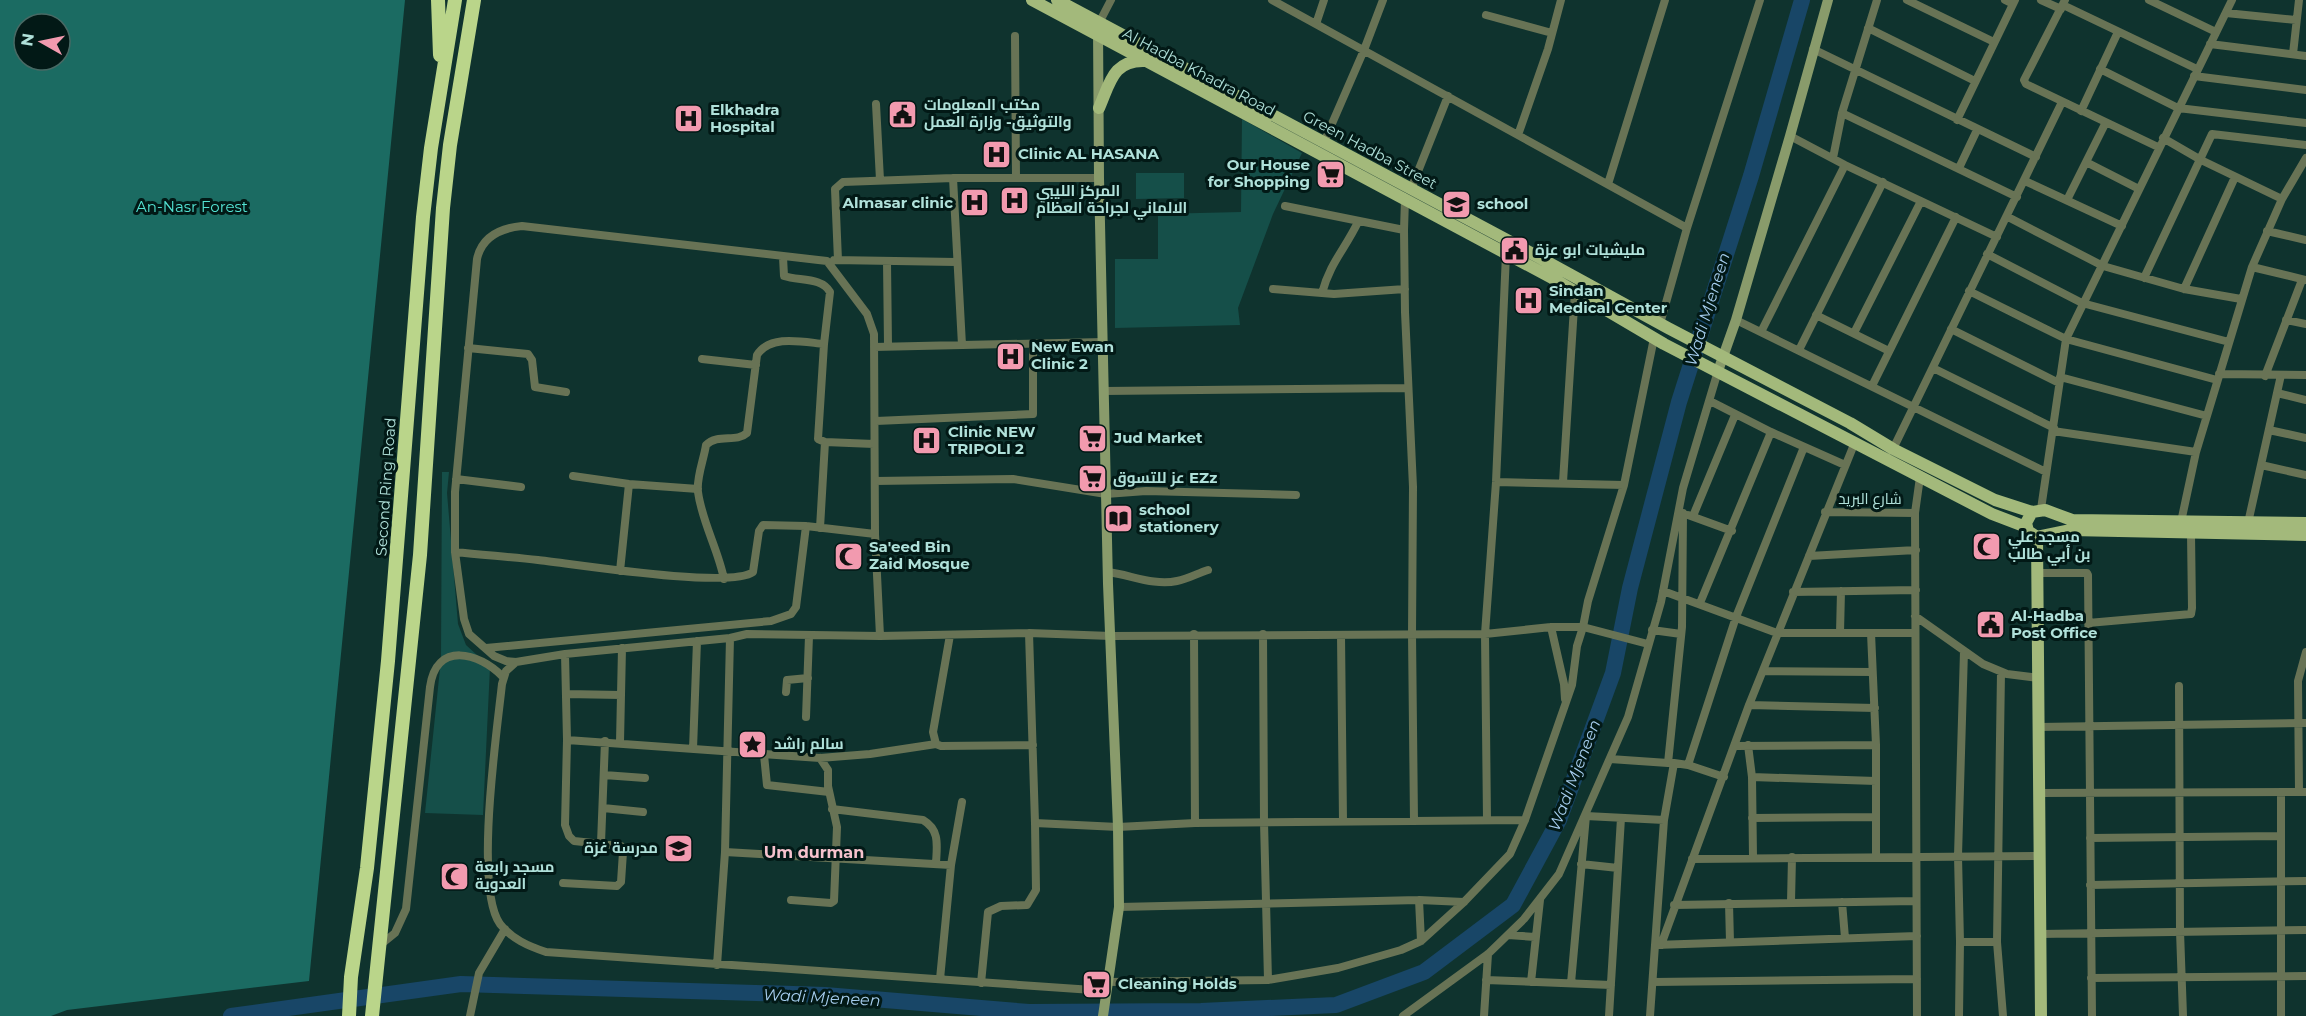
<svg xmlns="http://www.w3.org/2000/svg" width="2306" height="1016" viewBox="0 0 2306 1016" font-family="Montserrat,Cairo,sans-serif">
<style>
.green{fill:#154f49}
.forest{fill:#1b6b62;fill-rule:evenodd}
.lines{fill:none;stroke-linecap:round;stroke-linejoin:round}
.river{stroke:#184667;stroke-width:16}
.street{stroke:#687355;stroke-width:8}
.secondary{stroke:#899b6b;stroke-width:10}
.primary{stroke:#a3b97b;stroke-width:12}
.highway{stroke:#bad58a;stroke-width:14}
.labels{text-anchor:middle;stroke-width:6;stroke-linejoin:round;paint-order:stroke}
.street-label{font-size:15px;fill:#b0e1da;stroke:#021916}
.poi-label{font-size:15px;font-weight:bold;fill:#b0e1da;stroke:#021916;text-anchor:start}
.park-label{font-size:15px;fill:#53e3d3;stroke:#021916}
.water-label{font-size:16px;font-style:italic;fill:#a6cdee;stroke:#021916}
.neighbourhood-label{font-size:16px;font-weight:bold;fill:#f6c2cd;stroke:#021916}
</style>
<rect width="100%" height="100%" fill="#0f332e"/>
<!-- green -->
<path class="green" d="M1242 119 1302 153 1273 214 1238 308 1240 325 1115 328V259H1158V214L1241 212Z
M1136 173H1184V198L1136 199Z
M442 472H449L447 493 458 624 466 645 490 667 483 815 425 813 441 659Z"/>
<!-- forest -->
<path class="forest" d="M0 0H405L309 981 67 1010 51 1016H0ZM24 24H60V60H24Z"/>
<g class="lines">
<!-- river -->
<path class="river" d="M231 1016 461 984 825 995 1029 1012 1201 1011 1336 1005 1424 972 1513 905 1559 820 1613 673 1630 588 1679 402 1751 176 1802 0"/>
<!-- street -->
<path class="street" d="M1272 0 1687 228
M1907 0 1994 42
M2005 0 2013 4
M2041 0 2061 9
M2065 0 2024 80 2026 84 2158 147
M2149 0 2216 32
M2063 5 2197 69
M2226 13 2296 20
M1486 15 1552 33
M1099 23 1111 0
M1316 24 1324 0
M1868 28 1975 81
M1015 36 1016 178
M2210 44 2306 56
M1813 49 2036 157
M2293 54 2299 0
M2100 69 2178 108 2306 123
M2194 76 2306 90
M876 104 880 180
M2081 111 2118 32
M1842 113 2017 197
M1957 120 2015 0
M1518 135 1548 49 1561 0
M1790 136 1845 165 1997 237
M2163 138 2201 160 2282 199
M1324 142 1364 50 1383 0
M1833 158 1842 113 1877 0
M2086 162 2139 189
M1959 168 1977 130
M953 178 962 345
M2025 181 2122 226
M1608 184 1665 0
M1411 189 1448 96
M2067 200 2105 124
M1285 206 1404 230 1405 312 1413 487 1412 634 1414 821
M2008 217 2103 266 2184 289 2241 299
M1404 230 1405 199
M2267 231 2306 240
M1987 254 2082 303 2229 342
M783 257 784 276C799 281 822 277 830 292L824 344 818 439 825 442 874 444
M834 260 956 262
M838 260 835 189 843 182 953 178H1099
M887 262 888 345
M2252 267 2306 280
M2144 278 2212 134 2306 145
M1273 289 1334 294 1405 289
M2184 289 2235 177
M1969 291 2066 339 2217 380
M1322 293C1330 263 1345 249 1358 222
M1816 315 1889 351
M1736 320 2046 472
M2286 320 2306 324
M1660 324 1687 228 1760 0
M1951 329 2059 383
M1761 332 1845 165
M1854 333 1921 201
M874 347 1103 342
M468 348 528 354 532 360 535 387 566 392
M1799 350 1883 182
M702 359 756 365
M1933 368 2054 428
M2219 374 2306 375
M2265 376 2302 280
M2060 377 2207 416
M1872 386 1956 217
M1104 391 1408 388
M2277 393 2306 400
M1710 401 1771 432 1845 465
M876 421 1033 414V345
M2269 430 2306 438
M2053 431 2196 452
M1893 449 2062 102
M2261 465 2306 475
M573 476 629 484 698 489
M456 479 521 487
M875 481 1013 479 1106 494 1146 491 1296 495
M1496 482 1624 485
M1563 482 1575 291
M2041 509 2066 339 2232 0
M1825 512 1915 513
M1683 513 1682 627 1668 763H1674L1664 820 1655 945 1917 936
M1688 515 1732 531
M1693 516 1735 415
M2181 522 2196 452 2252 267 2282 199 2306 158
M2248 523 2281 375
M820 528 825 442
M455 552C483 555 511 557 538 560 574 564 730 589 753 572L759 531 763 525 806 526 875 534
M1809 556 1916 550
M620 571 629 484
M1108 572C1131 575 1154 586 1177 581 1188 579 1198 573 1208 570
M2038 573H2087L2088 575 2092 1016
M724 579C718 549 702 522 698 492 696 478 704 459 706 445 718 433 736 443 747 433L757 355C770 334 803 342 824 344
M1663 591 1777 633H1915
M1793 592 1916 590
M1700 603 1771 432
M1915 616 1983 664 2007 674 2039 678
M2088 623 2191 614 2192 608 2191 534
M1551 627 1564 684 1565 699
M1652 630 1681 634
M1029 633 1035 823
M1840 633 1841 591
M1871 633 1876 745V856
M1194 634 1195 823
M1263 634 1264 822 1268 980
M950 635 933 732 936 744 941 746 1033 745
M1341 635 1343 821
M880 636 1029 633 1111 636 1485 634 1551 627H1583L1577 646 1572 685 1525 820 1510 854 1464 902 1421 941 1401 950 1338 968 1268 980 1108 982
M1648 644 1583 627 1588 601 1624 485 1654 338
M486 648 771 621 791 614 796 607 806 526
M516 662 506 661 494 656 469 634 464 619 455 552V492L477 259C482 236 502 228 522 226L827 261 867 314 874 334 875 534 880 636 747 634 730 638 565 654 516 662 506 671 502 684C497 731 474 888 500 924 512 939 528 946 546 952L1107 991
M1763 671 1872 672
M2001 672 1997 942 2003 1016
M2179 686 2180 931 2183 1016
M786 692 787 680 808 678
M566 694 621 695
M1749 705 1875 708
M806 717 809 636
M2038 727 2306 723
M567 740 820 758 870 754 936 744
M620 742 622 648
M1748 745 1752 777 1753 857
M1735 746 1876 745
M693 749 697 641
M764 755 767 785 829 792
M1610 759 1668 763
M1674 763 1688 765 1736 617 1804 447
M1688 765 1724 777
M604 775 645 778
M1752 777 1876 781
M2281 792V1016
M2299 792 2298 681 2306 652
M2039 793 2306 792
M603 808 643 812
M832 809 923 820C940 830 937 845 936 863
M1752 818 1876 817
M1487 820 1485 634 1496 482 1506 254
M2090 838 2281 836
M601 843 605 741
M725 852 951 865 940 979
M1692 859 2040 856
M1581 864 1618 868
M951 865 962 802
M563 883 617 886 621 882 623 852 621 846 574 841 569 836 565 825 567 740 565 654
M2090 885 2306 881
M791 900 831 903 834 901 837 827 828 786V770L820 758
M1419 900 1421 941
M1791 902 1792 857
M1842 902 1845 938
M1729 903 1730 942
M1674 905 1916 901
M1119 907 1419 900 1464 902
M2040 934 2306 930
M1508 935 1535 937
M1960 942H1997
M1661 945 1749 705 1855 442
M379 946 395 933 406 909 430 687C436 641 479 652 503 677
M717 965 725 852 730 638
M2091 978 2306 976
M1486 980 1611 985
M1531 982 1540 900
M1653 982 1917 979
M981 983 988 912 1001 906 1027 905 1036 890 1035 823 1118 827 1195 823 1525 820
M1571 983 1586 816 1664 820
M470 1016 479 973 505 929
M1403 1016 1488 954 1524 919 1559 874 1628 717 1661 602 1683 488 1718 371
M1484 1016 1488 954
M1609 1016 1621 818
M1650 1016 1655 945
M1917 1016 1915 513 1920 477
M1959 1016 1960 942 1958 856 1964 651"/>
<!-- secondary -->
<path class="secondary" d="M1098 28 1099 178 1108 584 1118 827 1119 907 1103 1016
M1718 371 1736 320 1790 136 1828 0"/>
<!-- primary -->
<path class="primary" d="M1032 0 1552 278 1664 344 1992 514 2026 527
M1057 0 1509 241 1668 328 1850 423 1893 449 1995 500 2032 512
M1099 108C1110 83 1113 59 1146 61
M2306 523 2072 520 2045 510 2032 512 2026 523 2028 531 2037 537 2071 530 2306 535
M2037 537 2041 1016"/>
<!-- highway -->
<path class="highway" d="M438 0 440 55
M349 1016 351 977 367 868 388 661 423 217 431 148 455 0
M372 1016 420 555 443 208 450 145 474 0"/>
</g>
<!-- icons -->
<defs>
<symbol id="civic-square" viewBox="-11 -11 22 22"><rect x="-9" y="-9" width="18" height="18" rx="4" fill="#f29aaf" stroke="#021916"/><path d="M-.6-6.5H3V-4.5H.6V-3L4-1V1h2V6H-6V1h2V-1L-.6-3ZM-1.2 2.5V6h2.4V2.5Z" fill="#111"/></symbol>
<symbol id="hospital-square" viewBox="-11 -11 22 22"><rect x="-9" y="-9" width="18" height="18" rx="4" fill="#f29aaf" stroke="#021916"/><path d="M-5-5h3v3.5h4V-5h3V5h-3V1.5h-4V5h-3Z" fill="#111"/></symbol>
<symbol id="supermarket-square" viewBox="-11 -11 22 22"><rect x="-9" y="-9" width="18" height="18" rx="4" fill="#f29aaf" stroke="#021916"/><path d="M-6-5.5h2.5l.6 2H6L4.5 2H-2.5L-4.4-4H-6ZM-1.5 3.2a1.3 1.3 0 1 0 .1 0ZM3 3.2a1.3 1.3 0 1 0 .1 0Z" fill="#111"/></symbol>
<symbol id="school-square" viewBox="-11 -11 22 22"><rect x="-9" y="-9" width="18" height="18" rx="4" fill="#f29aaf" stroke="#021916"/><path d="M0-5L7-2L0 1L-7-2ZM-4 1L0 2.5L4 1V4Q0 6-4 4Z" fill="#111"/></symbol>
<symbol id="library-square" viewBox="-11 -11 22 22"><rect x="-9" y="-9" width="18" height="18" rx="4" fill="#f29aaf" stroke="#021916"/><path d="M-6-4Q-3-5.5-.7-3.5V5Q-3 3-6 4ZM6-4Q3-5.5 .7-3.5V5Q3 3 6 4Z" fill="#111"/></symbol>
<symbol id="mosque-square" viewBox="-11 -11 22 22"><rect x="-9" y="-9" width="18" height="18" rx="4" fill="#f29aaf" stroke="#021916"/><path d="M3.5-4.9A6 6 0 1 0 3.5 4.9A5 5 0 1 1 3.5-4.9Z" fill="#111"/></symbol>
<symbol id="sight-square" viewBox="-11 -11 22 22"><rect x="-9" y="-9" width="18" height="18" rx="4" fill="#f29aaf" stroke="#021916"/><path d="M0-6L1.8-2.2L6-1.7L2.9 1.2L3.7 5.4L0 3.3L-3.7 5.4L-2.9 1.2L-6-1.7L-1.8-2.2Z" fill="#111"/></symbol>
</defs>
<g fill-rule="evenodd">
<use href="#civic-square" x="886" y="98" width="33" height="33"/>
<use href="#hospital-square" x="672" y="102" width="33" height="33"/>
<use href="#hospital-square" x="980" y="138" width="33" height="33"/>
<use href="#supermarket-square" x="1314" y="158" width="33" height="33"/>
<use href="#hospital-square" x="998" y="184" width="33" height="33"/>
<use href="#hospital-square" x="958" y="186" width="33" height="33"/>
<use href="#school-square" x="1440" y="188" width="33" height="33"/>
<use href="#civic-square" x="1498" y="234" width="33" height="33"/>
<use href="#hospital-square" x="1512" y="284" width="33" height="33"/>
<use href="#hospital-square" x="994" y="340" width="33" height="33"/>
<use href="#supermarket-square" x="1076" y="422" width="33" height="33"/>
<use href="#hospital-square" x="910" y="424" width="33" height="33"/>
<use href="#supermarket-square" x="1076" y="462" width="33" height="33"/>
<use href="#library-square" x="1102" y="502" width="33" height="33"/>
<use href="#mosque-square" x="1970" y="530" width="33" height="33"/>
<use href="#mosque-square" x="832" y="540" width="33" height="33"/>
<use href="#civic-square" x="1974" y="608" width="33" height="33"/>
<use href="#sight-square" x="736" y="728" width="33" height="33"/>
<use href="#school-square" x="662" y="832" width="33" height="33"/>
<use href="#mosque-square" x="438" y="860" width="33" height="33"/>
<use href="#supermarket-square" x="1080" y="968" width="33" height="33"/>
</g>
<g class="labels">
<!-- street labels -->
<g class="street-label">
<text transform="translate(1199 72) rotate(28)" y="5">Al Hadba Khadra Road</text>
<text transform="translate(1370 150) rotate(28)" y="5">Green Hadba Street</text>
<text transform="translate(386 487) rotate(-86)" y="5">Second Ring Road</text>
<text x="1870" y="504">شارع البريد</text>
</g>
<!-- poi labels -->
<g class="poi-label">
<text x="924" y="110">مكتب المعلومات<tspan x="924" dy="17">والتوثيق- وزارة العمل</tspan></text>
<text x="710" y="115">Elkhadra<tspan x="710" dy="17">Hospital</tspan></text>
<text x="1018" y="159">Clinic AL HASANA</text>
<text x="1310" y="170" text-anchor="end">Our House<tspan x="1310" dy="17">for Shopping</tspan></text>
<text x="1036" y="196">المركز الليبي<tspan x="1036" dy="17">الالماني لجراحة العظام</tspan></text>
<text x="953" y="208" text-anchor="end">Almasar clinic</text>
<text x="1477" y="209">school</text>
<text x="1535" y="255">مليشيات ابو عزة</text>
<text x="1549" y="296">Sindan<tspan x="1549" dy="17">Medical Center</tspan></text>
<text x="1031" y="352">New Ewan<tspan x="1031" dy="17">Clinic 2</tspan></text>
<text x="948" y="437">Clinic NEW<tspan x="948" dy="17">TRIPOLI 2</tspan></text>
<text x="1114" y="443">Jud Market</text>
<text x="1113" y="483">عز للتسوق EZz</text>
<text x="1139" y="515">school<tspan x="1139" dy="17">stationery</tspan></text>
<text x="2008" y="542">مسجد علي<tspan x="2008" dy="17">بن أبي طالب</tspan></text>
<text x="869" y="552">Sa'eed Bin<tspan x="869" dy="17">Zaid Mosque</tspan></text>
<text x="2011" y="621">Al-Hadba<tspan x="2011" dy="17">Post Office</tspan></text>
<text x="774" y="749">سالم راشد</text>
<text x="658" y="853" text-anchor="end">مدرسة غزة</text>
<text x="475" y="872">مسجد رابعة<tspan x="475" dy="17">العدوية</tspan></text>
<text x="1118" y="989">Cleaning Holds</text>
</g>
<!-- park labels -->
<g class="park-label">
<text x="192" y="212">An-Nasr Forest</text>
</g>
<!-- water labels -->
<g class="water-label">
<text transform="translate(1707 309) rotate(-73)" y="6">Wadi Mjeneen</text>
<text transform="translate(1574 775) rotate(-69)" y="6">Wadi Mjeneen</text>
<text transform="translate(822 997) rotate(3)" y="6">Wadi Mjeneen</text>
</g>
<!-- neighbourhood labels -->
<g class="neighbourhood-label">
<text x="814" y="858">Um durman</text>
</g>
</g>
<!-- north arrow -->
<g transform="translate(42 42) rotate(279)"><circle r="28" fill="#021916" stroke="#486964" stroke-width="1.5"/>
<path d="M0-4.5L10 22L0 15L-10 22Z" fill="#f29aaf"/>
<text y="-9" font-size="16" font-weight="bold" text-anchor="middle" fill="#b0e1da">N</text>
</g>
</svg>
